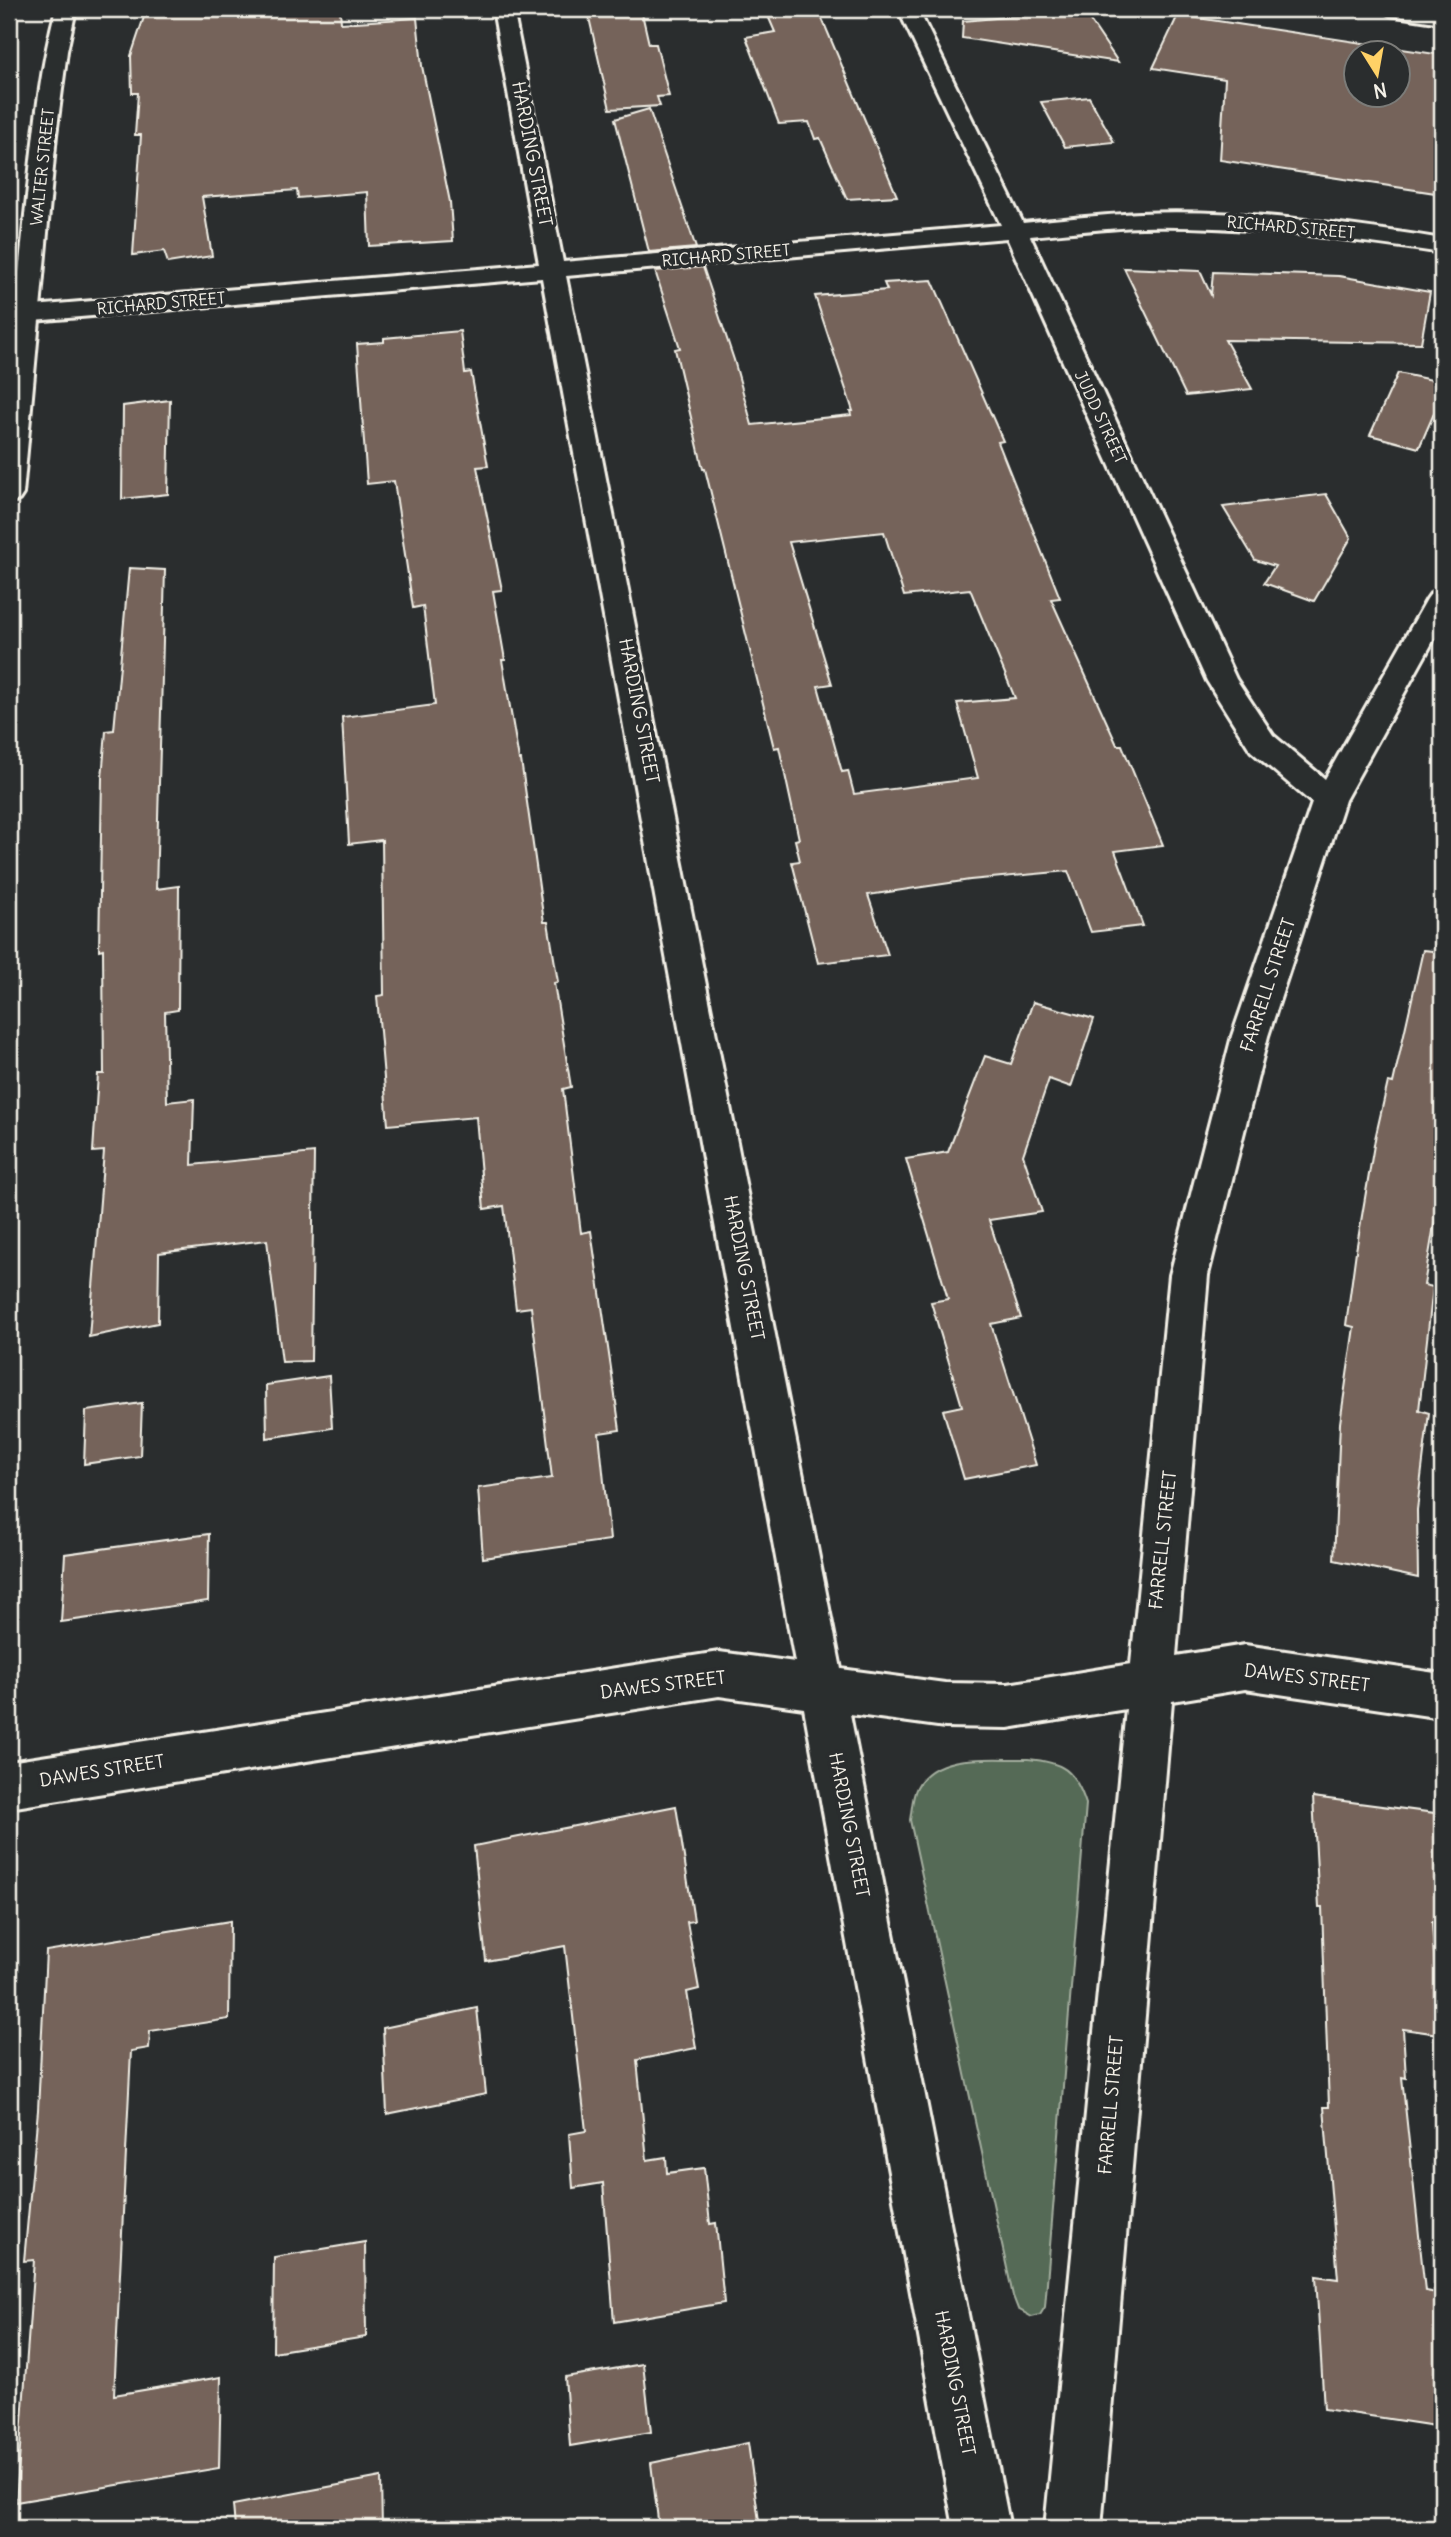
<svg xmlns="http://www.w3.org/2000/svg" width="1451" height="2537" viewBox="0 0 1451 2537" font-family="Delius,sans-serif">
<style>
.green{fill:#556a56;stroke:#a4ae9f;stroke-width:2}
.building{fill:#74645a;stroke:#f4f1e8;stroke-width:2;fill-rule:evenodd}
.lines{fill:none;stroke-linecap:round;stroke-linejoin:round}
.street-casing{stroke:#f4f1e8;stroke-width:6}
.secondary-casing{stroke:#f4f1e8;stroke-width:6}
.street{fill:#2a2d2e;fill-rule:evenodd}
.secondary{fill:#2a2d2e;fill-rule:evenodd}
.labels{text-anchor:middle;stroke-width:7;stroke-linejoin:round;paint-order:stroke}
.far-street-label{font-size:16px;fill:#f4f1e8;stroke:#2a2d2e}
.street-label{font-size:18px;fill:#f4f1e8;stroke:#2a2d2e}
</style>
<rect width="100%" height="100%" fill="#2a2d2e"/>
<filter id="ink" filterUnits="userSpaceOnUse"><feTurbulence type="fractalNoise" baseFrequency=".0143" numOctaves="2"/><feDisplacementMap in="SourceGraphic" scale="14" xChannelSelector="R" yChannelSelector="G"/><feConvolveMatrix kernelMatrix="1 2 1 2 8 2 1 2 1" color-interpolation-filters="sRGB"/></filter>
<g filter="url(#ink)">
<!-- green -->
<path class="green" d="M1028 1759C1063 1762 1075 1770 1086 1804L1045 2307 1040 2315 1032 2317 1018 2309 1013 2296 910 1820C912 1810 912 1796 917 1787 936 1751 993 1760 1028 1759Z"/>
<!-- building -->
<path class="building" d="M152 9H340L341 23 417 18 422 66 450 202 453 241 369 246 367 192 298 198 297 190 202 197 212 256 168 263 164 251 133 255 141 135H135L138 93H132L131 56 146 11Z
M587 9H641L649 44H656L669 96 657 97 660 106 610 109Z
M765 9H818L897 196 847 199 820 138 815 139 809 122 779 124 746 37 775 32Z
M1083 10 1118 62 962 38 963 21Z
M1178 15 1442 55V194L1220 160 1225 79 1153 68ZM1356 52H1398V94H1356Z
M1089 97 1114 142 1065 147 1041 102Z
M649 109 696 248 649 252 615 119Z
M703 267 734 360 752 425 851 415 850 411H853L815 296 887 290 884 283 932 280 1003 441 998 442 1060 598 1051 599 1117 745H1122L1163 845 1115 851 1143 926 1091 932 1068 871 970 880 868 895 888 955 818 963 792 862 800 861 795 840 799 839 779 747 774 748 705 469H703L675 349 680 348 655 271ZM884 532 904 596 970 589 1015 698 957 703 978 778 854 794 848 771 842 772 818 686 832 684 789 542Z
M1124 268 1200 271 1211 295 1213 272 1339 276 1430 292 1421 343 1225 340 1252 389 1186 396Z
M460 331 465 373 471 372 488 466 477 467 502 590 493 591 505 660H502L519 760H521L544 922H548L558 982 554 983 571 1087 563 1089 581 1233 591 1231 620 1430 599 1433 610 1540 483 1558 478 1488 552 1478 531 1307 516 1309 504 1206 484 1209 476 1117 388 1125 377 996 384 995 382 840 349 844 342 717 435 705 423 606 413 608 394 481 367 484 357 344 384 342V338Z
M1398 373 1442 382V395L1419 448 1370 435Z
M170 400 168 494 122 499 123 406Z
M1326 494 1351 538 1314 601 1264 583 1275 566 1255 560 1223 507Z
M129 568 165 570 156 889 179 886 178 1010 165 1012 167 1102 194 1099 192 1165 314 1153 311 1361 282 1362 267 1240 159 1253 158 1323 89 1337 104 1151 93 1152 98 1074H104L103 949 99 950 102 778 106 731 114 730Z
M1423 950 1442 952V1178L1424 1285 1433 1287 1419 1410 1429 1413 1417 1510 1418 1578 1334 1560 1340 1423 1354 1327 1346 1325 1356 1251 1375 1139 1388 1082 1393 1083Z
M1033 1002 1094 1019 1071 1087 1049 1079 1023 1155 1042 1212 989 1220 1021 1318 991 1324 1036 1465 964 1479 943 1410 962 1406 931 1302 948 1299 906 1159 948 1152 985 1056 1011 1064Z
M329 1376 332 1428 267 1438 266 1385Z
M142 1403 140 1456 84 1464 86 1411Z
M209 1534 208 1601 61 1622 65 1554Z
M1313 1797 1442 1814V1924L1432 1922 1439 2034 1403 2029 1406 2078 1402 2077 1425 2291 1442 2294V2427L1324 2409 1316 2276 1338 2279 1324 2107H1329L1322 1907H1319Z
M676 1806 694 1921 687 1922 699 1989 687 1992 696 2048 637 2060 647 2160 666 2157 667 2173 704 2168 710 2224 716 2223 724 2303 614 2322 603 2183 573 2188 569 2134 586 2131 565 1946 486 1961 474 1846Z
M230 1921 229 2019 150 2031 149 2048 131 2051 114 2395 221 2377 219 2468 16 2502 34 2260 24 2261 38 2110 46 1951Z
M477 2008 486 2094 387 2114 383 2028Z
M365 2242 366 2337 273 2352 274 2257Z
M643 2364 651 2432 570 2446 565 2377Z
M748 2443 760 2528H659L651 2463Z
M381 2477 382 2528H235L233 2505Z"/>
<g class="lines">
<defs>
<path id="street" d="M493 9H513L563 262 1001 225 898 9H918L1023 223C1062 219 1101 215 1140 213 1241 209 1343 223 1442 239V253C1343 238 1243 225 1142 227 1105 228 1067 233 1030 236L1236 679 1273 735 1325 779 1427 599 1432 592 1442 590V625L1345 800 1268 1036 1208 1275 1176 1656 1245 1645 1442 1674V1718L1245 1689 1172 1701 1101 2528H1045L1126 1709 1008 1728 945 1727 850 1714 1010 2528H954L804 1708 719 1696 9 1808V1762L719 1652 795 1662 542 278 9 323V308L539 264ZM1007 238 1207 681 1251 751 1312 803 1232 1036 1170 1275 1131 1664 1008 1684 945 1683 841 1669 566 276Z
M1380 9 1442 11V23L1390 15Z"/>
<path id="secondary" d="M56 9H76L67 51 56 135 23 494 19 500 9 503C4 406 15 311 25 215 33 146 38 76 56 9Z"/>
</defs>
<!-- street casing -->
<use href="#street" class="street-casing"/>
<!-- secondary casing -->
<use href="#secondary" class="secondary-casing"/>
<!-- street -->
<use href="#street" class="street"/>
<!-- secondary -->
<use href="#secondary" class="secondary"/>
</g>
</g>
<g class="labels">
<!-- far-street labels -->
<g class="far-street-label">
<text transform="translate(42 167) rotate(-84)" y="6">WALTER STREET</text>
<text transform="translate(1291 227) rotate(5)" y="6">RICHARD STREET</text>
<text transform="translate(726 255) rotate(-5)" y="6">RICHARD STREET</text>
<text transform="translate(161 303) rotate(-5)" y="6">RICHARD STREET</text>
<text transform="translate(1101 417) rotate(65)" y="6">JUDD STREET</text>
</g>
<!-- street labels -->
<g class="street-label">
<text transform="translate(532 154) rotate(79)" y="6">HARDING STREET</text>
<text transform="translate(639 711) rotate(79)" y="6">HARDING STREET</text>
<text transform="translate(1268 985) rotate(-72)" y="6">FARRELL STREET</text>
<text transform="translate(744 1268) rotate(79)" y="6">HARDING STREET</text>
<text transform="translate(1163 1540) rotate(-84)" y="6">FARRELL STREET</text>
<text transform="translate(1307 1678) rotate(7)" y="6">DAWES STREET</text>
<text transform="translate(663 1685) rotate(-7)" y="6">DAWES STREET</text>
<text transform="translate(102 1771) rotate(-9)" y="6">DAWES STREET</text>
<text transform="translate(849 1825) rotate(79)" y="6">HARDING STREET</text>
<text transform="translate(1111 2105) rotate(-85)" y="6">FARRELL STREET</text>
<text transform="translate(955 2383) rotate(79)" y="6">HARDING STREET</text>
</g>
</g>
<!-- margin -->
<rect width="1451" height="2537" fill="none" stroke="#2a2d2e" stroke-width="35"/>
<rect x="18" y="18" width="1416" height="2502" fill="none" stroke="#f4f1e8" stroke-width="2.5" filter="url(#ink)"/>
<!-- north arrow -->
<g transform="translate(1377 74) rotate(169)"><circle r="33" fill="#2a2d2e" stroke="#7b7b78" stroke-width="2"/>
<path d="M0-5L12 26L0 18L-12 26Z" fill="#ffd166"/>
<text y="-10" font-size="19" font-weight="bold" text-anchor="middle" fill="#f4f1e8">N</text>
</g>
</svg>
